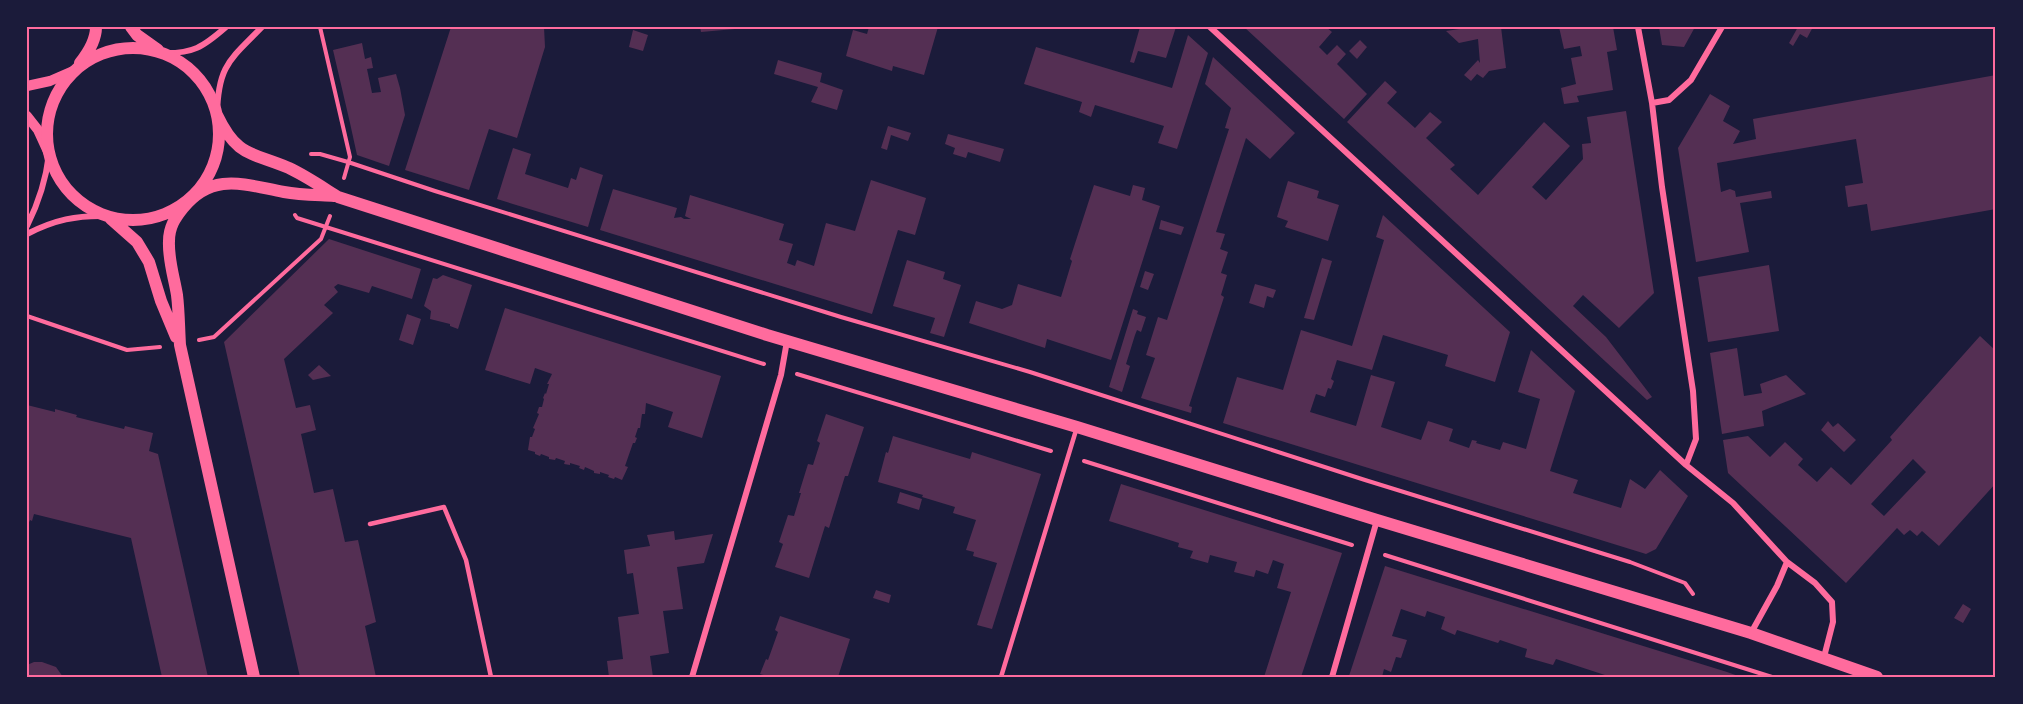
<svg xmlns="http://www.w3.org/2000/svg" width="2023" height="704" viewBox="0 0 2023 704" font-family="Arial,sans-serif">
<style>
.building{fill:#542f53;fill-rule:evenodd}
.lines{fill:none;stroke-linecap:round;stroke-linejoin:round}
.path{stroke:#ff6b9d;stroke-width:4}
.service{stroke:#ff6b9d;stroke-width:4.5}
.minor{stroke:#ff6b9d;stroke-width:6}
.tertiary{stroke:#ff6b9d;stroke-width:10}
.secondary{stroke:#ff6b9d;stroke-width:12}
.neatline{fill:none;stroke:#ff6b9d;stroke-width:2}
</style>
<rect width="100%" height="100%" fill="#1b1b3a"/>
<!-- building -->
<path class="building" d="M451 27H544L545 47 517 138 489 129 469 190 405 170Z
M700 27H735V29L701 32Z
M869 27H938L924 75 893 66 892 71 846 56 853 30 867 34Z
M1140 27H1176L1166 58 1138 51 1134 63 1130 62Z
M1244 27H1326L1332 32 1319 47 1327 55 1337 45 1346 54 1337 64 1367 94 1344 119Z
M1473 27H1501L1506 68 1489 71 1483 78 1477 74 1471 81 1464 75 1478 60 1480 63 1478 39 1459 43 1446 31Z
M1559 27H1613L1617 50 1607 52 1613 90 1577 96 1579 102 1564 104 1561 88 1576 84 1571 58 1582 56 1580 46 1564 49Z
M1659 27H1695L1684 47 1662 45Z
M1798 27H1813L1807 38 1800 34 1793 46 1789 43Z
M633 30 648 35 643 51 629 47Z
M1188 35 1208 53 1177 149 1158 143 1164 126 1095 105 1091 117 1079 112 1082 102 1024 84 1036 47 1172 88Z
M1360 40 1367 47 1357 59 1349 51Z
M362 43 365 59 371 57 373 68 367 69 372 93 381 92 378 78 396 74 400 88 405 115 389 166 357 155 350 123 333 50Z
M1213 57 1295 133 1270 159 1246 138 1216 232 1225 234 1220 249 1228 252 1221 273 1227 275 1221 295 1224 297 1189 406 1192 407 1191 413 1141 398 1155 358 1146 355 1158 317 1167 320 1229 129 1225 128 1231 108 1205 84Z
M778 60 822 73 820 82 843 90 837 110 811 102 818 87 774 74Z
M1996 75V209L1871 231 1867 204 1848 207 1845 186 1863 183 1856 139 1717 163 1721 192 1730 189 1735 191 1736 197 1771 191 1772 198 1740 203 1749 252 1696 262 1678 148 1710 94 1730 106 1723 121 1740 131 1733 144 1756 139 1753 119Z
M1385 81 1397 92 1387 103 1415 128 1430 112 1442 122 1426 138 1455 165 1450 169 1478 195 1544 122 1570 146 1532 187 1546 200 1583 159 1582 144 1591 143 1587 117 1626 111 1654 293 1619 328 1583 295 1573 306 1606 337 1652 397 1647 400 1347 122Z
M888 126 911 133 908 141 891 135 887 150 881 148Z
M948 134 1004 149 1000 162 968 152 966 158 953 154 955 148 945 144Z
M513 148 531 154 525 174 568 188 571 178 576 180 580 167 603 175 588 227 497 199Z
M871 180 926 198 915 235 898 230 872 314 600 230 613 189 677 208 674 218 681 217 684 219H691L685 216 690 195 784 224 779 240 793 244 787 263 795 266 797 260 814 266 826 223 855 231Z
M1288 181 1319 191 1317 198 1339 205 1328 241 1285 227 1288 221 1277 217Z
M1094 185 1130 196 1133 185 1145 188 1142 200 1160 206 1111 360 1047 339 1045 348 969 323 976 301 1002 309 1012 305 1018 284 1061 297 1072 261 1070 259Z
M1383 215 1510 332 1495 382 1445 366 1448 355 1383 335 1372 370 1337 360 1331 379 1334 381 1331 389 1328 388 1325 397 1316 394 1310 412 1356 426 1371 375 1395 382 1381 427 1421 440 1428 421 1453 429 1449 441 1469 448 1472 440 1477 441 1476 443 1500 450 1503 442 1526 449 1540 399 1518 392 1531 350 1575 391 1550 471 1578 480 1573 493 1621 508 1630 479 1645 489 1660 470 1688 496 1656 549 1646 554 1223 423 1237 377 1283 390 1301 330 1352 346 1384 240 1376 237Z
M1161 220 1184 227 1181 235 1159 229Z
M329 239 421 269 412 299 372 286 369 293 338 284 334 287 338 292 324 305 333 313 284 359 296 408 310 405 316 430 301 434 314 493 333 489 345 542 358 540 376 622 365 626 376 677H300L224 342Z
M1322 258 1332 261 1314 320 1304 318Z
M907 260 945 272 943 279 961 285 944 337 930 333 935 318 893 306Z
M1769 265 1779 331 1708 342 1698 277Z
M1145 271 1154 274 1148 290 1140 287Z
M443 275 472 285 458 329 450 326V324L430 319 431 311 424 306 433 278 437 279Z
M1255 284 1276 290 1273 298 1267 296 1264 308 1249 303Z
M505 308 721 376 702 438 668 427 673 412 646 403 645 414H642L640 428H638L635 437 637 438 635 443H633L625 466 628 467 622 480 615 477 614 479 608 477 609 475 600 472V474L594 473V471L585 467 584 470 579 468 580 466 570 463V465L564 464 565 461 556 458 555 460 549 459V457L541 454 540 456 535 454V452L528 450 530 437H532L535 429 533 428 539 414 537 413 539 407H542L544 399 543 398 545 393 546 394 549 384H547L552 374 535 368 530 384 485 370Z
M1133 309 1138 311 1137 314 1146 317 1141 332 1137 330 1135 335 1126 364 1130 366 1122 392 1109 387Z
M407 314 421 319 413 345 399 340Z
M1980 336 1996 351V483L1939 546 1922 531 1917 536 1910 530 1904 535 1897 528 1846 583 1728 473 1723 440 1748 436 1770 457 1785 442 1803 459 1798 465 1817 482 1831 467 1851 485 1892 440 1890 437ZM1913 459 1926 472 1884 516 1871 504Z
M1737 348 1744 396 1762 393 1760 384 1786 375 1806 394 1762 411 1764 426 1722 434 1710 353Z
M319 365 331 376 313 380 308 375Z
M27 405 55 412V409L77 415 76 417 124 429 125 426 153 433 149 451 158 454 208 677H162L131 538 34 514 32 521 30 520 27 527Z
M826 414 864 427 848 476H845L829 528 825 526 809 578 775 567 783 544 779 542 788 515 794 516 801 493H799L808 464 813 465 820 443 817 441Z
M1828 421 1833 427 1838 423 1856 440 1844 452 1821 430Z
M893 436 970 459 972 452 1041 474 992 629 977 625 997 563 973 556 974 552 966 550 976 520 953 513 955 507 922 497 923 495 878 482 886 452 888 453Z
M1121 484 1342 553 1301 677H1264L1291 592 1277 588 1284 564 1273 560 1268 574 1256 570 1254 577 1234 572 1237 562 1210 555 1208 563 1190 558 1193 551 1178 547 1179 543 1109 521Z
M900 492 922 499 919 510 897 503Z
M674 531 675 540 713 534 704 563 677 567 683 609 663 611 669 653 650 656 653 677H609L607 661 623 659 618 617 639 614 633 573 627 574 624 550 650 546 647 535Z
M1385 566 1727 672 1741 677H1611L1556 659 1553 665 1525 657 1527 649 1500 640 1498 643 1457 630 1455 635 1441 629 1445 617 1427 611 1425 617 1401 609 1392 636 1407 640 1401 658 1396 657 1391 672 1384 669 1382 677H1351L1349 676Z
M876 590 891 595 889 603 873 598Z
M1963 604 1971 609 1963 623 1954 618Z
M780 616 850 639 838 677H770L760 674 766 659 768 660 778 632 775 630Z
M34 662H42L56 667 63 677H27V665Z"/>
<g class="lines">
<!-- path -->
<path class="path" d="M320 27 350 157 344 178
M311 154H320L348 162 435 191 841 317 1030 372 1365 480 1630 562 1685 583 1693 594
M295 215 297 218 764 364
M27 316 127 350 160 347
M199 340 214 337 321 239 330 216
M797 374 1051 451
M1084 461 1352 545
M1385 555 1772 677"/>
<!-- service -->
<path class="service" d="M370 524 444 507 466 560 491 677
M1001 677 1077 427"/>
<!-- minor -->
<path class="minor" d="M1210 27 1686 465 1733 503 1787 562
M1638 27 1652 103 1662 187 1693 391 1696 439 1686 465
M162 53C193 54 203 47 226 27
M1652 103 1669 100 1691 80 1722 27
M217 115C218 65 230 60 262 27
M27 226C39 202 46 180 49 154
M27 234C54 220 77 215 107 216
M1751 633 1777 586 1787 562 1815 583 1832 602 1833 622 1824 657
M692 677 781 375 787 341
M1332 677 1377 520"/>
<!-- tertiary -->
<path class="tertiary" d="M27 86 50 81 73 71
M27 116 38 130 49 154"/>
<!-- secondary -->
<path class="secondary" d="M131 27 137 35 158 50
M47 134a86 86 0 1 1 172 0a86 86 0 1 1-172 0Z
M80 63C88 53 96 41 96 27
M217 115C237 157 251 152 289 168 306 176 322 187 338 197L767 335 1077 427 1377 520 1751 633 1877 677
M111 219 137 242 149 262 161 301 176 337
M254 677 180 345C179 329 179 311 177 295 174 277 168 259 169 241 169 227 175 218 183 208 213 171 245 185 284 192 300 195 318 195 334 196"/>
</g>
<!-- border -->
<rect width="2023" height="704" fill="none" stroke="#1b1b3a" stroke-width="57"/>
<rect x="28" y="28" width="1966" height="648" class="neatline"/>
</svg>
